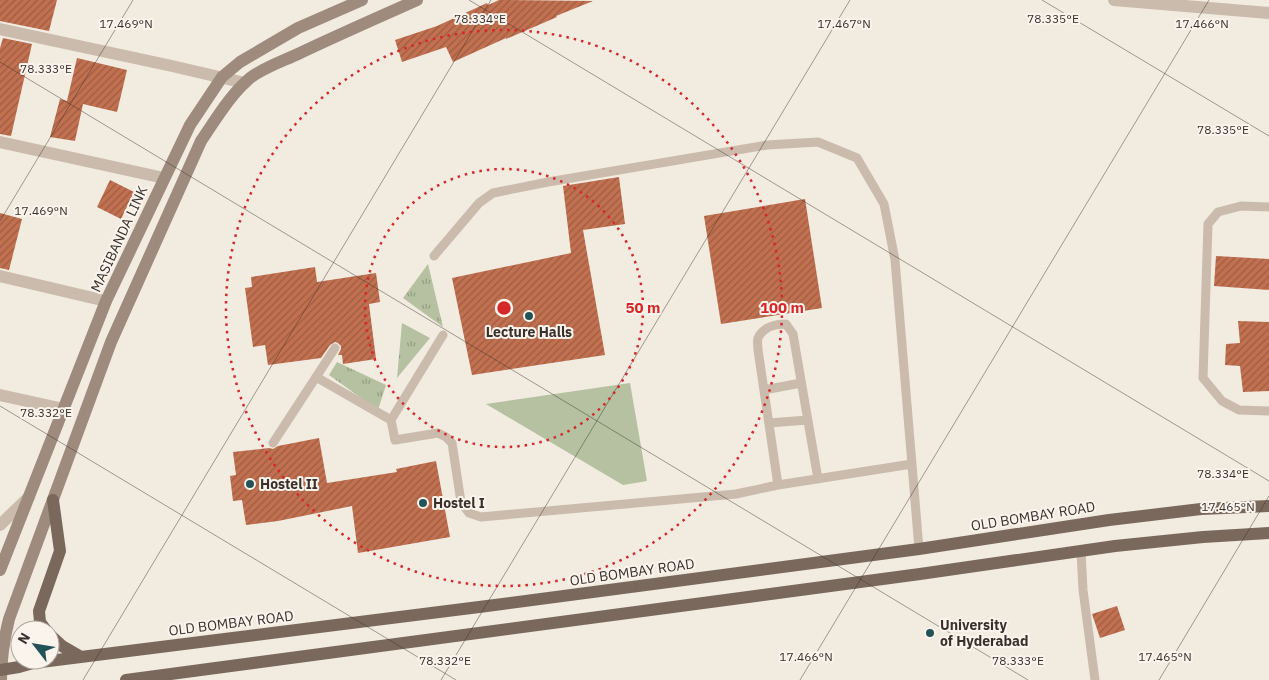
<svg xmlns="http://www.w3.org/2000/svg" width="1269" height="680" viewBox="0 0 1269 680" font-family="'IBM Plex Sans',sans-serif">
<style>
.grass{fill:url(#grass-tufts)}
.garden{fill:#b5c1a0}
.building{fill:url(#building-hatch)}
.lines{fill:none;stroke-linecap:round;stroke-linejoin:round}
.service{stroke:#cabbac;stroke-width:9}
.minor{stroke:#cabbac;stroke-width:12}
.tertiary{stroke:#cabbac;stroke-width:12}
.secondary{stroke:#9e8b7d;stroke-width:12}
.primary{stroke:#7a685d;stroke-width:12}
.ticks{fill:none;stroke:#39302b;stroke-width:1;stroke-opacity:0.45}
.ring{fill:none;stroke:#d62828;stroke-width:2.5;stroke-dasharray:2.5 5}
.poi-dot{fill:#225359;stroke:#faf4ed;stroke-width:2}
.labels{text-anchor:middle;stroke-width:4;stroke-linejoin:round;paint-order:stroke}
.street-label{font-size:14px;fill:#39302b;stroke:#faf4ed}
.poi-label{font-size:14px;font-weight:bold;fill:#39302b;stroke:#faf4ed;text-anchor:start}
.ticks-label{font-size:12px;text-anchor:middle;fill:#39302b;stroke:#faf4ed;stroke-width:4;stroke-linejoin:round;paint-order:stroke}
.centre{fill:#d62828;stroke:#faf4ed;stroke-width:2.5}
.ring-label{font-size:15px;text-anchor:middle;font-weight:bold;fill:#d62828;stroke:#faf4ed;stroke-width:4;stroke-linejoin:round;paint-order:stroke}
</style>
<defs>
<pattern id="grass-tufts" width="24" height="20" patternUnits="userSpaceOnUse" patternTransform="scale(1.25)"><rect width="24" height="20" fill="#b5c1a0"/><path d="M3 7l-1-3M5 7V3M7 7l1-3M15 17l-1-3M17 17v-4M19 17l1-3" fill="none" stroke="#949d83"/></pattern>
<pattern id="building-hatch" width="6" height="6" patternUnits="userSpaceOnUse" patternTransform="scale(1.25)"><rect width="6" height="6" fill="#c17050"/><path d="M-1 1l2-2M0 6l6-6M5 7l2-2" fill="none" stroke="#9e5c43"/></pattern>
</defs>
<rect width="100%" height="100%" fill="#f2ebe0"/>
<!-- grass -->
<path class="grass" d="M428 264 443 327 403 298Z
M402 323 430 338 397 378Z
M337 362 386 385 378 410 329 375Z"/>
<!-- garden -->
<path class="garden" d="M630 383 647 481 623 485 486 404Z"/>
<!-- building -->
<path class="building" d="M0 0H57L49 31 0 21Z
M499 0 593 1 556 16 557 17 506 39V38L453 62 446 47 402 62 395 40 437 26 487 3 488 5Z
M3 38 32 44 11 136 0 134V48Z
M77 58 127 70 117 112 83 104 75 141 50 137 60 99 67 101Z
M619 177 625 224 583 230 605 355 472 375 452 278 571 253 563 186Z
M110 180 134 192 121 219 97 207Z
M805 199 822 308 721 324 704 216Z
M0 213 22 219 9 270 0 268Z
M1216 256 1269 259V290L1214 286Z
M315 267 317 282 376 273 380 302 369 304 376 359 343 364 342 355H338L341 349V346L338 343 335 342 330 345 321 358 268 365 265 345 253 347 245 288 252 287 251 277Z
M1238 321 1269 322V391L1243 392 1240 366 1225 365 1226 344 1240 343Z
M319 438 327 483 397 472 396 469 436 461 450 537 358 553 352 506 278 521 246 525 242 500 233 501 230 476 236 475 233 452 269 448 273 449 278 446Z
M1117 606 1125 630 1100 638 1092 614Z"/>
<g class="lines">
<!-- service -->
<path class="service" d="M1269 207 1241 206 1218 212 1208 224 1203 378 1222 401 1239 410 1269 411
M434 256 479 203 493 193 548 182 767 145 818 142 857 158 884 204 895 260 919 549
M316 377 391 420 395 440 438 433 446 437 452 443 461 502 469 513 481 517 736 494 778 485 912 464
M764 390 801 383
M391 420 443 335
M769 423 808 420
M273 443 335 348
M778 485 758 350C758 347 757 341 758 338 763 327 776 324 786 324L793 334 818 479
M1081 551 1083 590 1095 680"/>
<!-- minor -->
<path class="minor" d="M1114 0 1269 13
M0 29 172 66 245 83
M0 142 164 178
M0 276 106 301
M0 395 64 409"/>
<!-- tertiary -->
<path class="tertiary" d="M0 525 29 497"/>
<!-- secondary -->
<path class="secondary" d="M0 570 106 301 190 125 222 77 240 62 298 28 362 0
M1 680C1 660 4 639 9 619L111 342 201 141C216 119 230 95 250 78 263 68 283 61 298 54 338 35 377 18 417 0"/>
<!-- primary -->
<path class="primary" d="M46 630 40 622 39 611 60 551 53 500
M50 635 62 646 81 657
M0 670 19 667 33 663 487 606 919 549 1109 520 1201 509 1269 506
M126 680 920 574 1115 546 1203 537 1269 533"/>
</g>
<!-- ticks -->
<path class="ticks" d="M469 0 1269 481M1042 0 1269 136M0 62 1028 680M0 221 133 0M0 406 456 680M83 680 491 0M441 680 850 0M800 680 1209 0M1159 680 1269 496"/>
<!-- distance rings -->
<g class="ring">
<circle cx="504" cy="308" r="139"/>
<circle cx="504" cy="308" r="278"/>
</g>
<!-- markers -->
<g class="poi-dot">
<circle cx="529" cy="316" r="5"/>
<circle cx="250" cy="484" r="5"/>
<circle cx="423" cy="503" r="5"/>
<circle cx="930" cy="633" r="5"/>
</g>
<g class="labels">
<!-- street labels -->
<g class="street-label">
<text transform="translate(119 239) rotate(-65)" y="5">MASIBANDA LINK</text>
<text transform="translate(1033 516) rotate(-9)" y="5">OLD BOMBAY ROAD</text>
<text transform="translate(632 572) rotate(-8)" y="5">OLD BOMBAY ROAD</text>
<text transform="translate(231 623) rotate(-7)" y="5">OLD BOMBAY ROAD</text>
</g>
<!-- poi labels -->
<g class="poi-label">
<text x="529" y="337" text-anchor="middle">Lecture Halls</text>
<text x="260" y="489">Hostel II</text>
<text x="433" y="508">Hostel I</text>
<text x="940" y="630">University<tspan x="940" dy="16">of Hyderabad</tspan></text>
</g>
</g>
<g class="ticks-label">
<text x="480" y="23">78.334°E</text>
<text x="1053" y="23">78.335°E</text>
<text x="126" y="28">17.469°N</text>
<text x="844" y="28">17.467°N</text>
<text x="1202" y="28">17.466°N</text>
<text x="46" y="73">78.333°E</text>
<text x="1223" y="134">78.335°E</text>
<text x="41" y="215">17.469°N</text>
<text x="46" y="417">78.332°E</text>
<text x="1223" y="478">78.334°E</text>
<text x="1228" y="511">17.465°N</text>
<text x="806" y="661">17.466°N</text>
<text x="1165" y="661">17.465°N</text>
<text x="445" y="665">78.332°E</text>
<text x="1018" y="665">78.333°E</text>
</g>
<circle cx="504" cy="308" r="8" class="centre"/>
<g class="ring-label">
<text x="643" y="313">50 m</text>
<text x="782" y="313">100 m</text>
</g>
<!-- north arrow -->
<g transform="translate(35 645) rotate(301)"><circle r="24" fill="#faf4ed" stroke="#ada69f"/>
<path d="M0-4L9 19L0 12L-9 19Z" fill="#225359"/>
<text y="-8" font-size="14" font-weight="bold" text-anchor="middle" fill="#39302b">N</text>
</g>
</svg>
